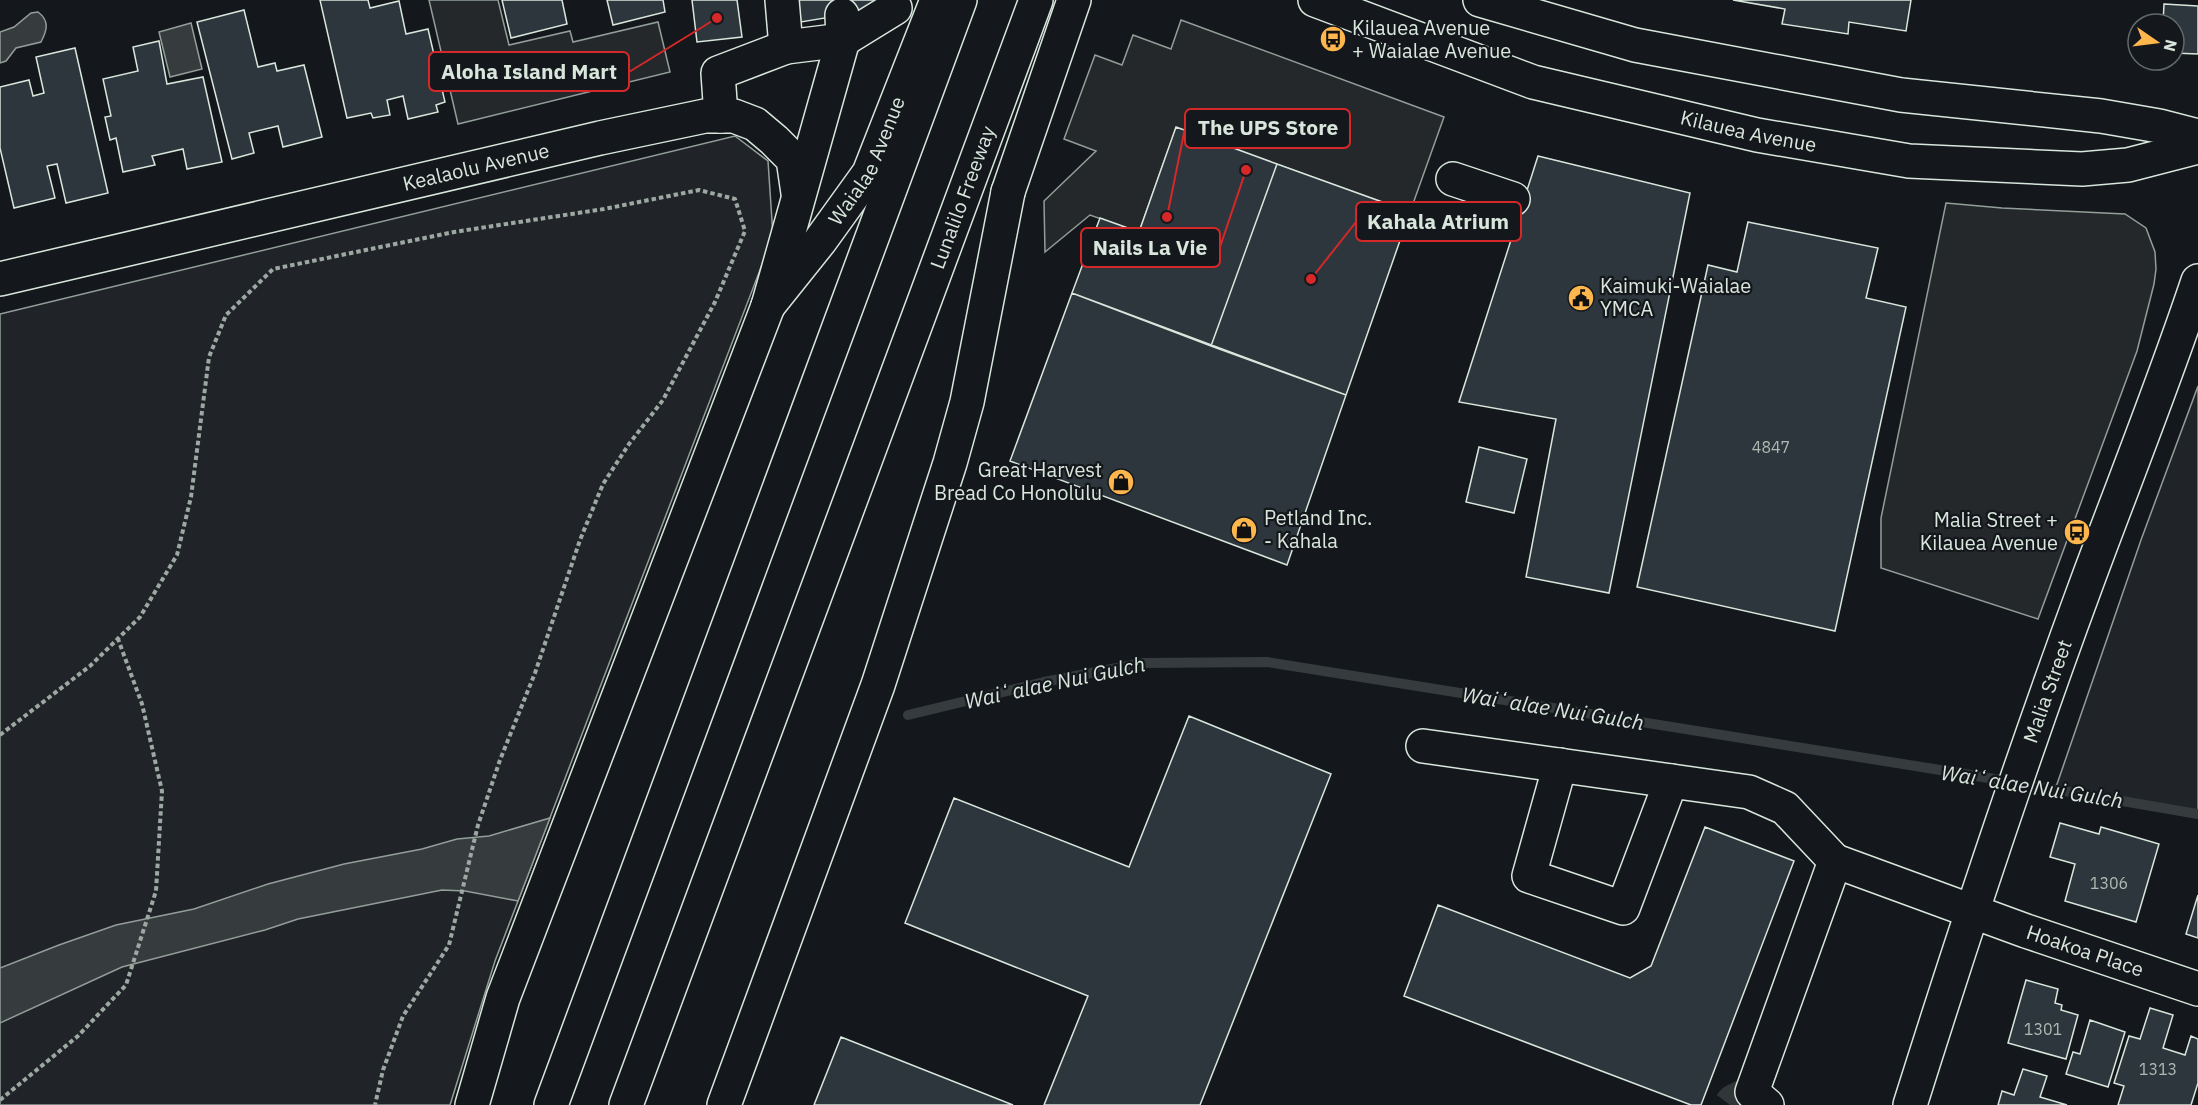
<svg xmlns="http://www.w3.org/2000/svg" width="2198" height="1105" viewBox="0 0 2198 1105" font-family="'IBM Plex Sans',sans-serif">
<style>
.green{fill:#202428;stroke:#939e99;stroke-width:1.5}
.parking{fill:#24282b;stroke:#939e99;stroke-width:1.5}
.water{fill:#363b3e;stroke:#939e99;stroke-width:1.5}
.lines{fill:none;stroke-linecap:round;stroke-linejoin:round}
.stream{stroke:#363b3e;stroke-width:10}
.building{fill:#2c363c;stroke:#d8e6dc;stroke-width:1.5}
.minor-tunnel{stroke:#313739;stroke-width:33;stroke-dasharray:33 16;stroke-linecap:butt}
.minor-casing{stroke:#d8e6dc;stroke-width:36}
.major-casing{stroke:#d8e6dc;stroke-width:36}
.highway-casing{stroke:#d8e6dc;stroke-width:36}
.path{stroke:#9da8a2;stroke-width:4;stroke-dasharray:4.5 3;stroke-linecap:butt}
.minor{stroke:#14181c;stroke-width:33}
.major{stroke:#14181c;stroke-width:33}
.highway{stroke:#14181c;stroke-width:33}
.labels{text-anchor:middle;stroke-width:4.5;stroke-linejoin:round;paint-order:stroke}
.number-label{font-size:16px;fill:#adbab4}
.poi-label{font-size:20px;fill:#d8e6dc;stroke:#14181c;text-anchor:start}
.street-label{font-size:20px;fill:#d8e6dc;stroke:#14181c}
.water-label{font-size:21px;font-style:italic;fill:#d8e6dc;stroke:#14181c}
.leader{fill:none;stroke:#d62828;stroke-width:2}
.callout-dot{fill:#d62828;stroke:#14181c;stroke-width:2}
.callout{fill:#14181c;stroke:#d62828;stroke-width:2}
.callout-label{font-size:21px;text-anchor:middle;font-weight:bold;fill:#d8e6dc}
</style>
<rect width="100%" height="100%" fill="#14181c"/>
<!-- green -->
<path class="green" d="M735 136 768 161 773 236 495 961 450 1105H0V314Z
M2198 386V814L2055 790 2141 540Z"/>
<!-- parking -->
<path class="parking" d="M429 0H498L509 45 570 31 573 42 658 22 670 72 458 124Z
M1181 20 1444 117 1410 212 1176 128 1139 232 1090 215 1045 252 1044 201 1096 151 1064 139 1095 55 1122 65 1133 35 1171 49Z
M1946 203 2002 208 2125 214 2146 228 2155 252 2156 269 2154 284 2137 351 2038 619 1881 568V518Z"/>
<!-- water -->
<path class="water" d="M38 12C50 21 47 30 41 42L16 48 6 61 0 63V32L14 27 31 13Z
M191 23 202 69 170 77 159 32Z
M550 818 518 901 465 891 442 890 298 919 265 930 122 967 0 1023V968L59 945 116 925 194 909 268 884 344 864 422 849 457 839 489 836Z"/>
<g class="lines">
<!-- stream -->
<path class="stream" d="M908 715 1044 682 1143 663 1267 662 1959 773 2198 814"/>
</g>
<!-- building -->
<path class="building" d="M320 0H368L370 8 399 1 406 34 428 29 445 102 436 105 438 112 408 119 403 96 387 100 390 115 373 118 371 113 347 118Z
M502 0H562L567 24 511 38Z
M607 0H663L665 12 613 25Z
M692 0H737L742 37 697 42Z
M798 0H877L879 9 801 22Z
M1733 0H1911L1906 31 1849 22 1848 34 1782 24 1785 9Z
M2164 4 2198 6V54L2174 53V24H2163Z
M244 10 258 67 275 63 277 71 304 65 322 137 283 147 278 126 249 133 254 153 232 159 197 22Z
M159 41 167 84 203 77 222 162 187 169 183 149 152 156 155 165 123 172 116 138 110 140 105 117 111 116 103 79 138 71 133 47Z
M75 48 108 193 66 203 57 164 47 166 55 198 14 208 0 148V87L29 80 33 96 44 93 36 57Z
M1176 127 1277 164 1211 346 1072 293 1100 218 1139 232Z
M1538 156 1690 193 1609 593 1526 577 1556 419 1459 402Z
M1277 164 1410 212 1346 395 1211 346Z
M1748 222 1878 248 1866 298 1906 307 1835 631 1637 587 1708 265 1737 272Z
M1072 293 1346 395 1287 565 1010 461Z
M1479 447 1527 459 1514 513 1466 502Z
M1189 716 1331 774 1200 1105H1044L1088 996 905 923 954 798 1129 867Z
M2060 823 2099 834 2101 827 2159 844 2136 922 2065 901 2075 864 2050 857Z
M1705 827 1794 861 1701 1105H1691L1404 996 1438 905 1630 978 1651 966Z
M2198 895V938L2186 934Z
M2026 980 2058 989 2055 1003 2062 1005 2061 1010 2078 1015 2066 1059 2008 1043Z
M2150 1008 2173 1015 2163 1048 2185 1055 2191 1036 2198 1039V1083L2191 1105H2118L2124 1086 2114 1083 2129 1036 2140 1039Z
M2090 1020 2125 1032 2108 1087 2066 1074 2073 1052 2080 1054Z
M841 1037 1013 1105H814Z
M2023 1069 2047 1076 2040 1097 2067 1105H1998L2002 1091 2014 1095Z"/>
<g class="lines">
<!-- minor-tunnel -->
<path class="minor-tunnel" d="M1730 1105 1733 1101 1752 1092"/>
<defs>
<g id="minor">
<path d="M782 0 786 47 843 40 895 8"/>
<path id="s1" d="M1315 0 1533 82 1757 135 1909 161 2082 169 2128 165 2198 147"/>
<path d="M1480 0 1635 45 1901 95 2101 116 2159 126 2198 136"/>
<path d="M721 116 718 73 786 47"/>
<path d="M1453 179 1513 199"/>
<path id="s2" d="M0 279 600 138 705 116H734L755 124 774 140 793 159 798 193"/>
<path d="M768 306 843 40 842 15"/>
<path d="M1423 746 1749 792 1785 808 1835 861"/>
<path d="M1560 765 1529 876 1623 908 1671 781"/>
<path id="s3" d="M1767 1105 1752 1092 1835 861 2026 931 2198 989"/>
<path id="s4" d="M1910 1105C1965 930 2023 755 2087 582 2124 482 2164 383 2198 281"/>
</g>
<g id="major">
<path d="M1008 192 1074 0"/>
<path id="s5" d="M768 306 820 241 869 173 937 0"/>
</g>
<g id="highway">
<path d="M472 1105 503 998 768 306"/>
<path d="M551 1105 960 0"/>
<path id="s6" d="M626 1105 1036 0"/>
<path d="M724 1105 878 685 950 463 967 402 1008 192"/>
</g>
</defs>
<!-- minor casing -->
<use href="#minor" class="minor-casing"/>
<!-- major casing -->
<use href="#major" class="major-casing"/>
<!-- highway casing -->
<use href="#highway" class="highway-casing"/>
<!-- path -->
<path class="path" d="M0 735 90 666 140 617 177 555 191 497 209 357 226 315 273 269 454 232 604 209 699 190 735 199 745 231 715 302 663 400 629 444 603 484 580 540 535 673 500 760 478 825 449 945 403 1016 383 1070 375 1105
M0 1100 78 1036 126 985 156 891 162 791 142 704 118 639"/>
<!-- minor -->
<use href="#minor" class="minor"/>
<!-- major -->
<use href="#major" class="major"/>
<!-- highway -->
<use href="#highway" class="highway"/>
</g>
<!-- icons -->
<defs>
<symbol id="bus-disc" viewBox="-11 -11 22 22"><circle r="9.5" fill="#ffb74d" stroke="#14181c"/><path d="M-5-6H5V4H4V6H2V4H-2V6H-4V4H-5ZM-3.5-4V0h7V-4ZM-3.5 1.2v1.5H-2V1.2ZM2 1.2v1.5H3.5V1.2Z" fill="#111"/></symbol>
<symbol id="civic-disc" viewBox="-11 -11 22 22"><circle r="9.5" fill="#ffb74d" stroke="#14181c"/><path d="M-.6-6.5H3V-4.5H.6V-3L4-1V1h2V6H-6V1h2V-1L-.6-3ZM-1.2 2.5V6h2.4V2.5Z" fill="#111"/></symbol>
<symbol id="shop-disc" viewBox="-11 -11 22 22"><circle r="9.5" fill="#ffb74d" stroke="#14181c"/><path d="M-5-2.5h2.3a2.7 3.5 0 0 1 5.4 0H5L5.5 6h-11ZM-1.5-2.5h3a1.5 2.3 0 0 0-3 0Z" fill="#111"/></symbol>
</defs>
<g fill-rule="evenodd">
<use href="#bus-disc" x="1318" y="24" width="30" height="30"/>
<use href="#civic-disc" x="1566" y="283" width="30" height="30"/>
<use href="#shop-disc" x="1106" y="467" width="30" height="30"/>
<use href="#shop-disc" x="1229" y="515" width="30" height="30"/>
<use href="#bus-disc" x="2062" y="517" width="30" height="30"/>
</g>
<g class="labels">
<!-- number labels -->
<g class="number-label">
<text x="1771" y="453">4847</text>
<text x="2109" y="889">1306</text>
<text x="2043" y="1035">1301</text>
<text x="2158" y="1075">1313</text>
</g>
<!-- poi labels -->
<g class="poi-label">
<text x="1352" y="35">Kilauea Avenue<tspan x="1352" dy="23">+ Waialae Avenue</tspan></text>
<text x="1600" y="293">Kaimuki-Waialae<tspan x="1600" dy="23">YMCA</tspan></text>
<text x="1102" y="477" text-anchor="end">Great Harvest<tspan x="1102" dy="23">Bread Co Honolulu</tspan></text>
<text x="1264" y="525">Petland Inc.<tspan x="1264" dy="23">- Kahala</tspan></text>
<text x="2058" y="527" text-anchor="end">Malia Street +<tspan x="2058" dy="23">Kilauea Avenue</tspan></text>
</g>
<!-- street labels -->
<g class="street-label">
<text dy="7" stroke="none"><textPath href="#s1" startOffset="454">Kilauea Avenue</textPath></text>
<text dy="7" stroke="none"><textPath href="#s5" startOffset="177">Waialae Avenue</textPath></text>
<text dy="7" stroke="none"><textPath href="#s2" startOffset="489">Kealaolu Avenue</textPath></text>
<text dy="7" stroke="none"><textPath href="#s6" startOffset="968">Lunalilo Freeway</textPath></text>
<text dy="7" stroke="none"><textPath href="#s4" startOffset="436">Malia Street</textPath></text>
<text dy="7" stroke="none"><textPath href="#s3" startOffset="531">Hoakoa Place</textPath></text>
</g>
<!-- water labels -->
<g class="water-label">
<text transform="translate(1055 683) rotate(-12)" y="7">Waiʻalae Nui Gulch</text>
<text transform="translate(1553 709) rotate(9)" y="7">Waiʻalae Nui Gulch</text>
<text transform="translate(2032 787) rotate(9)" y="7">Waiʻalae Nui Gulch</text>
</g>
</g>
<!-- callouts -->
<path class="leader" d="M717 18L629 72M1167 217L1185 128M1311 279L1356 222M1246 170L1220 247"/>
<g class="callout-dot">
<circle cx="717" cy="18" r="6"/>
<circle cx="1167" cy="217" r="6"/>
<circle cx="1311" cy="279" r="6"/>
<circle cx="1246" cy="170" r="6"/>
</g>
<g class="callout">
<rect x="429" y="52" width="200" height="39" rx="6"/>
<rect x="1185" y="109" width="165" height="39" rx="6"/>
<rect x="1356" y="202" width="165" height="39" rx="6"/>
<rect x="1081" y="228" width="139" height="39" rx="6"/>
</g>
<g class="callout-label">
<text x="529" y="79">Aloha Island Mart</text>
<text x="1268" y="135">The UPS Store</text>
<text x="1438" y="229">Kahala Atrium</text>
<text x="1150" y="255">Nails La Vie</text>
</g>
<!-- north arrow -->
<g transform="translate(2156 42) rotate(104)"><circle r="28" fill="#14181c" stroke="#626a69" stroke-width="1.5"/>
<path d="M0-4.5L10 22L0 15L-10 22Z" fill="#ffb74d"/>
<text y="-9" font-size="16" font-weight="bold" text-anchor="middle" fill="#d8e6dc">N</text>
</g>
</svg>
